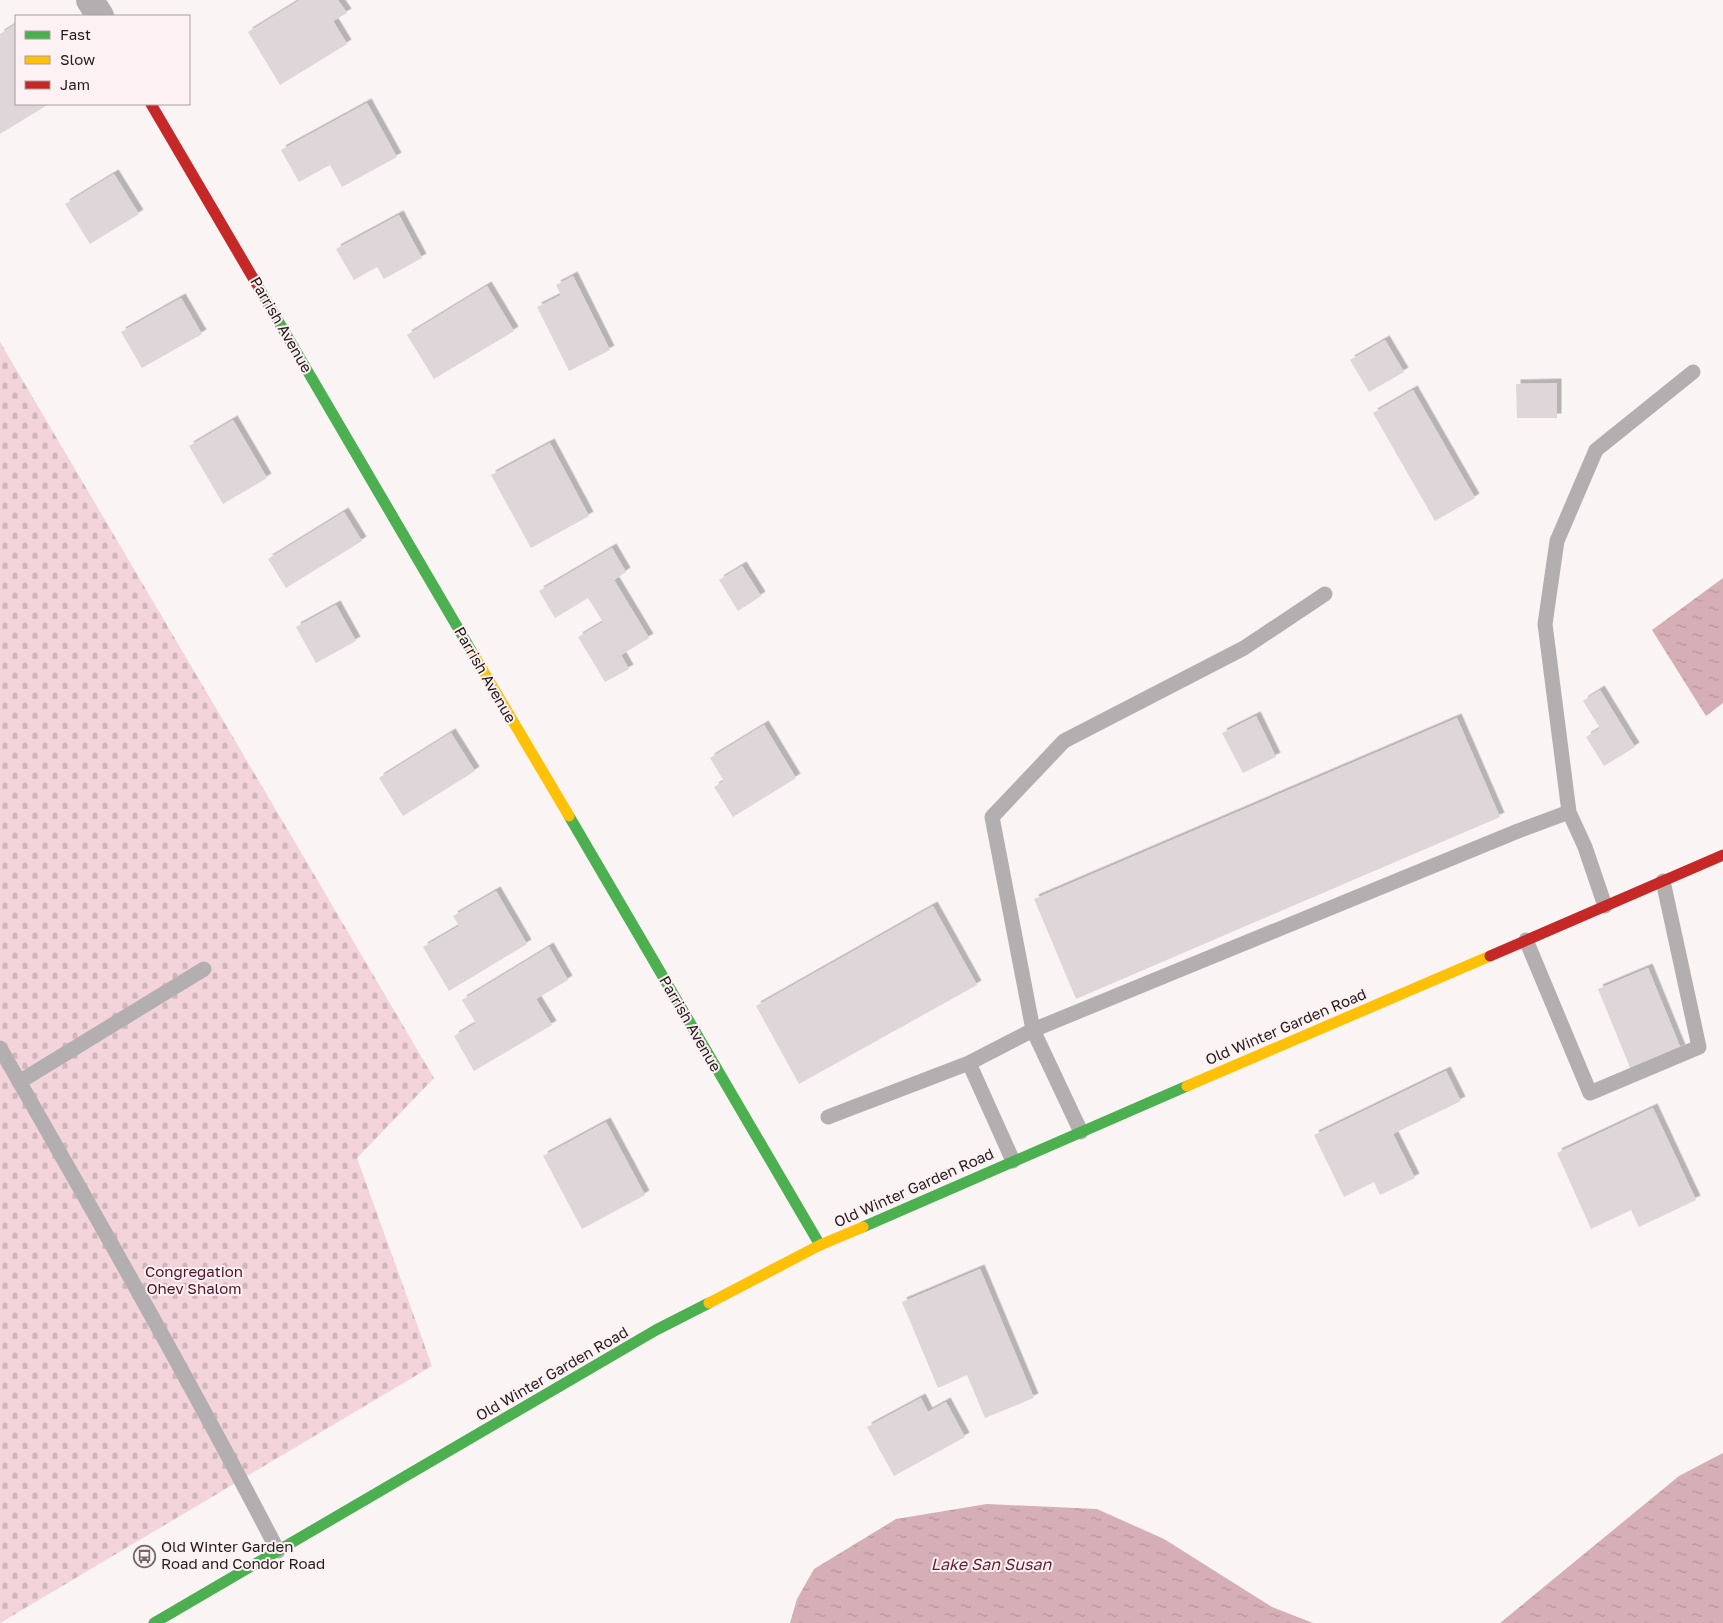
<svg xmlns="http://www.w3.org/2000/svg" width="1723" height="1623" viewBox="0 0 1723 1623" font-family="'Golos Text',sans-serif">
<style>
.cemetery{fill:url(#cemetery-stones)}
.water{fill:url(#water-ripples)}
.building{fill:#ded6d8;filter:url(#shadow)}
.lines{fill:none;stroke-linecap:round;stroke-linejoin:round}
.lane{stroke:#b3afb0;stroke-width:15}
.street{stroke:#b3afb0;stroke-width:28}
.fast{stroke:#4caf50;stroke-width:11}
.slow{stroke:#ffc107;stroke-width:11}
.jam{stroke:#c62828;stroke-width:11}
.labels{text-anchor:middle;stroke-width:4;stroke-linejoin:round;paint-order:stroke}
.street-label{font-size:15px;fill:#251c1e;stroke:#fdf1f3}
.park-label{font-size:15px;fill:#511126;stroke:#fdf1f3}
.poi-label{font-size:15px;fill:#251c1e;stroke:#fdf1f3;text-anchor:start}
.water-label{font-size:16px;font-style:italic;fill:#601f32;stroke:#fdf1f3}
</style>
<defs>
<pattern id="cemetery-stones" width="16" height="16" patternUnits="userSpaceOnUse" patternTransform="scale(1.25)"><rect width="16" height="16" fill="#f3d4da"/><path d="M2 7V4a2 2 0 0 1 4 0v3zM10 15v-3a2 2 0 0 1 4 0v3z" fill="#d0b5bb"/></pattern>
<pattern id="water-ripples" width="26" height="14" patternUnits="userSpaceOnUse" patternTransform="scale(1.25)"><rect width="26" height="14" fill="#d5aeb6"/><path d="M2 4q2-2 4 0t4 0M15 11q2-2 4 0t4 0" fill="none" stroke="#b7959c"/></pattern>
<filter id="shadow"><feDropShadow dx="4.5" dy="-4.5" stdDeviation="0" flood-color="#0004"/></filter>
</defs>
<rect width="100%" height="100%" fill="#faf4f5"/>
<!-- cemetery -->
<path class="cemetery" d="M0 342 434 1078 357 1158 432 1366 0 1623Z"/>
<!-- water -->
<path class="water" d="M1723 578V703L1706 716 1652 630Z
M1723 1453V1623H1500L1679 1476Z
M987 1504 1097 1509 1164 1539 1272 1607 1313 1623H790L797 1599 814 1569 896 1519Z"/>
<!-- building -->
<path class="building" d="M300 0H338L347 13 333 21 347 44 280 85 248 32Z
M16 24V104H49L0 134V34Z
M367 103 397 157 342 187 330 165 299 182 281 150Z
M114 174 139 214 90 244 65 204Z
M399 215 422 258 384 279 377 267 354 280 336 249Z
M573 276 610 350 569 371 537 307 561 295 556 285Z
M487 286 514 331 434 379 407 335Z
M181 298 202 334 142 368 121 332Z
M1385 340 1404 372 1369 392 1350 360Z
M1557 383V418H1517L1516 384Z
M1413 390 1475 498 1435 521 1373 413Z
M233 420 267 478 223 504 189 446Z
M550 443 589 516 531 548 491 475Z
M344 512 362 541 286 588 268 559Z
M612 548 626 572 614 580 649 638 621 655 629 669 605 682 578 637 603 622 588 598 555 618 539 591Z
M742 566 761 596 738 611 719 580Z
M336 605 356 641 316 663 296 627Z
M1600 690 1635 747 1604 766 1586 737 1600 728 1583 701Z
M1256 716 1276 757 1243 773 1222 733Z
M1457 718 1500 817 1076 999 1034 899Z
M764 725 796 778 733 817 714 787 724 781 710 758Z
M451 733 475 771 403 816 379 778Z
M496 891 527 944 449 991 423 947 459 926 453 916Z
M933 906 977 985 799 1084 756 1006Z
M549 947 568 980 536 999 552 1025 474 1071 454 1036 476 1023 462 1000Z
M1648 968 1681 1049 1631 1070 1598 989Z
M1446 1071 1461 1101 1393 1134 1415 1178 1380 1195 1374 1182 1344 1197 1314 1135Z
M1653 1108 1696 1200 1639 1227 1631 1210 1591 1229 1557 1153Z
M606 1122 645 1195 582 1229 543 1156Z
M980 1269 1034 1398 985 1418 967 1375 938 1388 902 1302Z
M921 1398 928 1412 946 1402 965 1437 894 1476 867 1427Z"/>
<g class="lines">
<!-- lane -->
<path class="lane" d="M1569 812 1545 624 1557 541 1596 450 1693 372
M1526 940 1590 1093 1699 1047 1663 881
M0 1048C95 1214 190 1381 278 1551
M19 1082 204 969
M828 1117 969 1063
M1081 1132 1033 1030 1518 831 1569 812 1585 847 1605 906
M1013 1161 969 1063 1033 1030 992 817 1064 741 1244 648 1325 594"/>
<!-- street -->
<path class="street" d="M90 0 100 16"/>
<!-- fast -->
<path class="fast" d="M256 283 472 652
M569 816 820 1245
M863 1227 1187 1086
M154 1623 656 1330 709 1303"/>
<!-- slow -->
<path class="slow" d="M472 652 569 816
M1187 1086 1490 956
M709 1303 820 1245 863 1227"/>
<!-- jam -->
<path class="jam" d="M151 104 256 283
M1490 956 1723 855"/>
</g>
<!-- icons -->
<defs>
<symbol id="bus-ring" viewBox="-11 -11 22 22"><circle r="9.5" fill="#fdf1f3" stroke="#706869" stroke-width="1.5"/><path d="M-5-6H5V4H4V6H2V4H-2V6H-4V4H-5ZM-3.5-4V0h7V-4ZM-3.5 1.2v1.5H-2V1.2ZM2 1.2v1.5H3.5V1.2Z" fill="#706869"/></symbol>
</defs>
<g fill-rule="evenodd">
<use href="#bus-ring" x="132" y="1544" width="25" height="25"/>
</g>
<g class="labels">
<!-- street labels -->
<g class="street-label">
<text transform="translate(281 325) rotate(60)" y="5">Parrish Avenue</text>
<text transform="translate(485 675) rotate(60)" y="5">Parrish Avenue</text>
<text transform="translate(690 1024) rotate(60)" y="5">Parrish Avenue</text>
<text transform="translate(1286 1027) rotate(-23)" y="5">Old Winter Garden Road</text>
<text transform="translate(914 1188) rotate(-24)" y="5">Old Winter Garden Road</text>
<text transform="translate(552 1374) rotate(-30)" y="5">Old Winter Garden Road</text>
</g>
<!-- park labels -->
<g class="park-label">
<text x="194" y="1277">Congregation<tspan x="194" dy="17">Ohev Shalom</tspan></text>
</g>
<!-- poi labels -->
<g class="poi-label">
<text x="161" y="1552">Old Winter Garden<tspan x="161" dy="17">Road and Condor Road</tspan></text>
</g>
<!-- water labels -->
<g class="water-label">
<text x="991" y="1570">Lake San Susan</text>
</g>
</g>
<!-- legend -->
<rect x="15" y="15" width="175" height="90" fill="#fdf1f3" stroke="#a79c9e"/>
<rect x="25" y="31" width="25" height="8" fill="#4caf50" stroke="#a79c9e"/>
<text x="60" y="40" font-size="15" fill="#251c1e">Fast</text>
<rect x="25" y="56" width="25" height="8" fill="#ffc107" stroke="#a79c9e"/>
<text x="60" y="65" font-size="15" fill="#251c1e">Slow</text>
<rect x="25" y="81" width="25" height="8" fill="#c62828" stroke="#a79c9e"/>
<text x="60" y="90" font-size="15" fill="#251c1e">Jam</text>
</svg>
